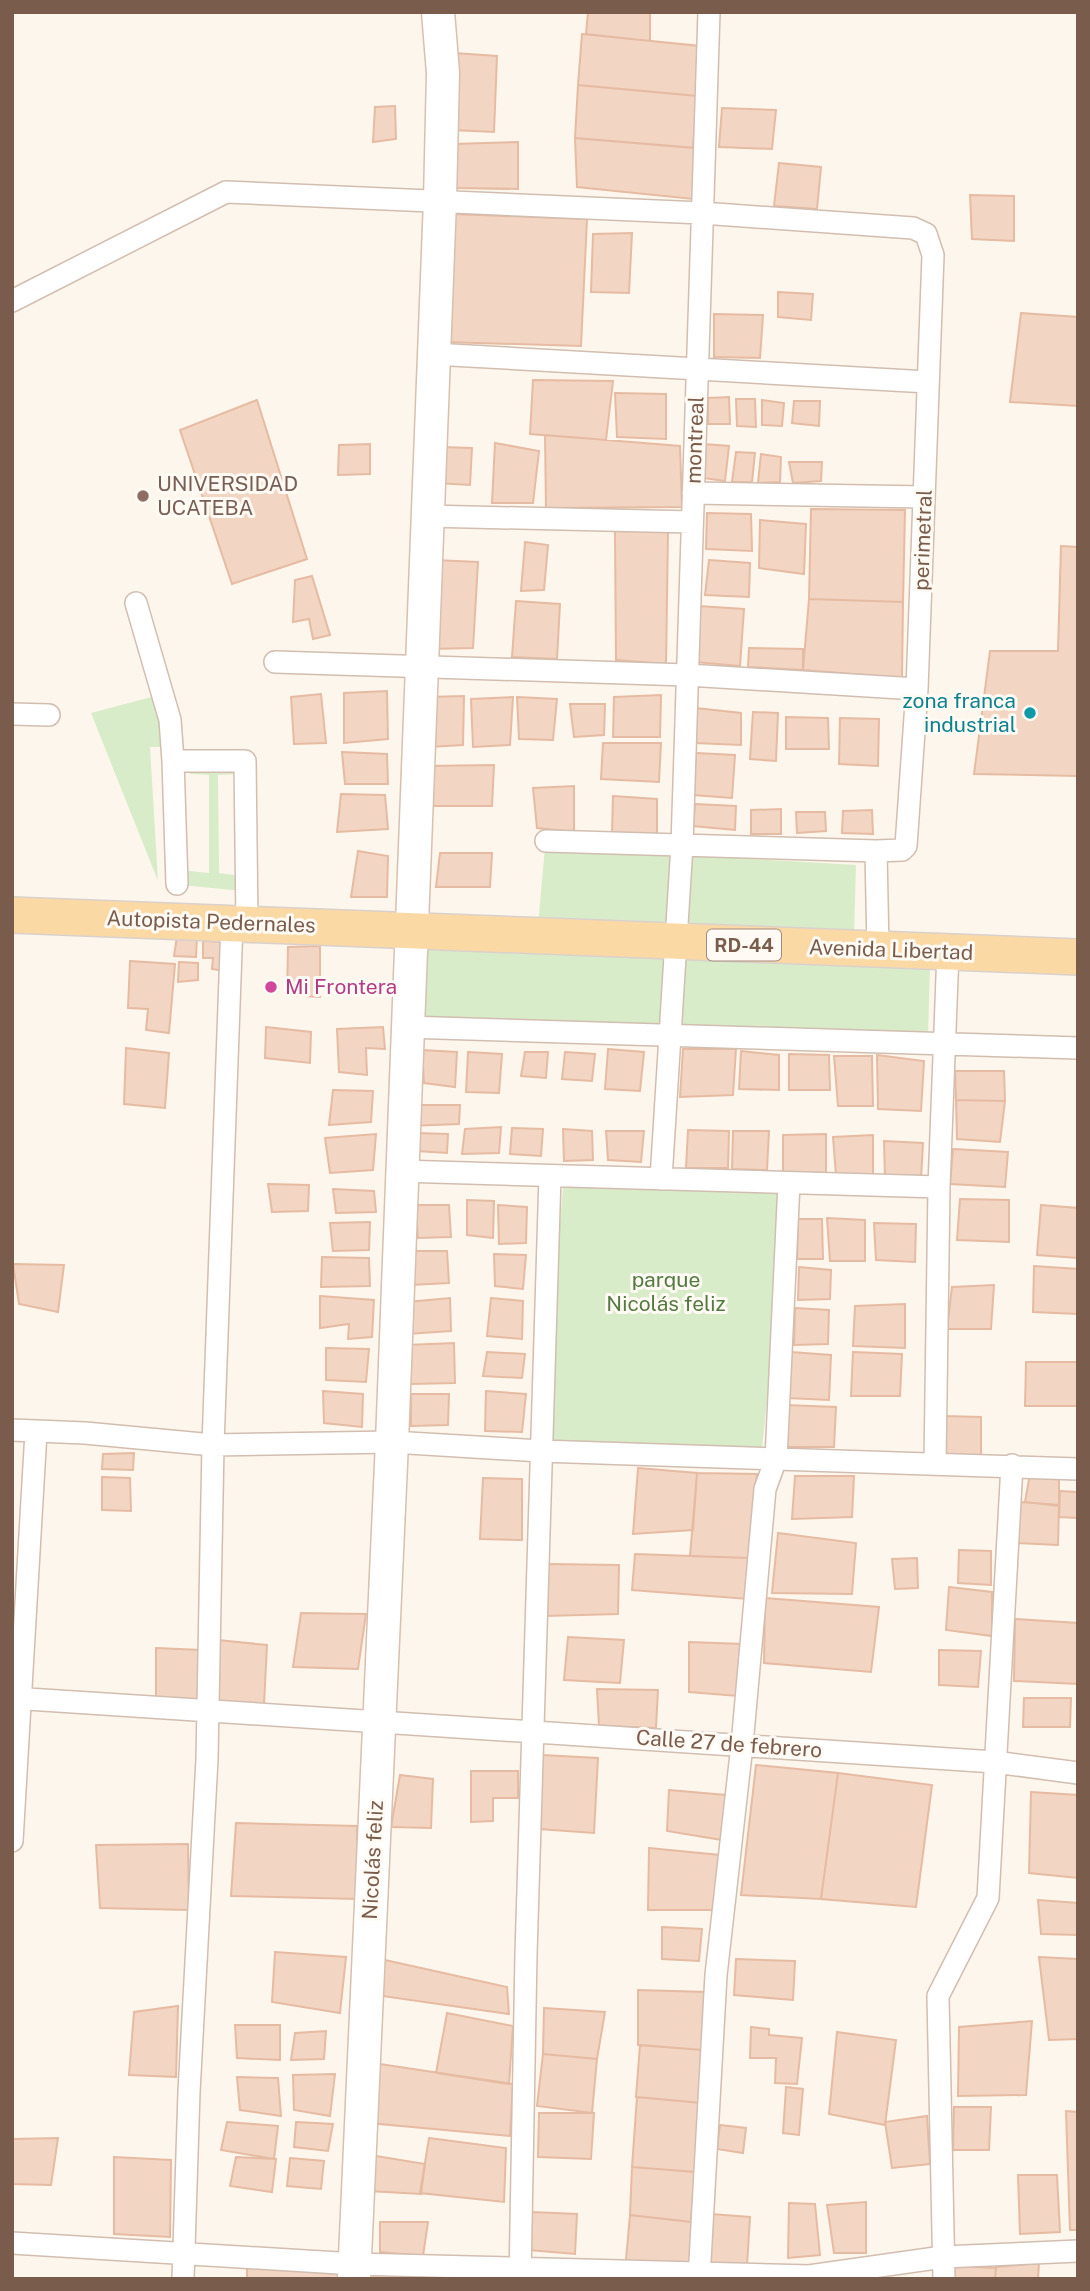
<svg xmlns="http://www.w3.org/2000/svg" width="1090" height="2291" viewBox="0 0 1090 2291" font-family="'Public Sans',sans-serif">
<style>
.green{fill:#d8ecc9}
.building{fill:#f3d5c3;stroke:#e6bba3;stroke-width:2}
.lines{fill:none;stroke-linecap:round;stroke-linejoin:round}
.street-casing{stroke:#d1beb0;stroke-width:24}
.secondary-casing{stroke:#d6c0b0;stroke-width:35}
.primary-casing{stroke:#dad1cd;stroke-width:38}
.street{stroke:#fff;stroke-width:21}
.secondary{stroke:#fff;stroke-width:32}
.primary{stroke:#fbd9a5;stroke-width:35}
.education-dot{fill:#8d6e63;stroke:#fffaf3;stroke-width:2.5}
.culture-dot{fill:#0f9aa8;stroke:#fffaf3;stroke-width:2.5}
.hotel-dot{fill:#d1479c;stroke:#fffaf3;stroke-width:2.5}
.labels{text-anchor:middle;stroke-width:6;stroke-linejoin:round;paint-order:stroke}
.shield{fill:#fffaf3;stroke:#a28b7f;stroke-width:2}
.shield-label{font-size:19px;font-weight:bold;fill:#7a5c4d}
.street-label{font-size:21px;fill:#7a5c4d;stroke:#fffaf3}
.education-label{font-size:21px;fill:#785e54;stroke:#fffaf3;text-anchor:start}
.culture-label{font-size:21px;fill:#0d838f;stroke:#fffaf3;text-anchor:end}
.hotel-label{font-size:21px;fill:#b23c85;stroke:#fffaf3;text-anchor:start}
.park-label{font-size:21px;fill:#537a41;stroke:#fffaf3}
</style>
<rect width="100%" height="100%" fill="#fdf6ec"/>
<!-- green -->
<path class="green" d="M159 695 168 747H150L158 881 91 713Z
M241 763V774L218 775 219 873 242 876 243 891 181 885V870L209 873V775L190 774V764Z
M545 847 856 865 854 937 538 926Z
M428 950 930 967 928 1034 425 1018Z
M564 1176 789 1183 761 1459 541 1451Z"/>
<!-- building -->
<path class="building" d="M588 12H650V41L586 34Z
M582 34 700 46 697 96 578 85Z
M454 53 497 56 494 132 451 130Z
M578 85 697 96 693 148 575 138Z
M395 106 396 139 373 142 375 107Z
M722 108 776 110 772 149 719 147Z
M575 138 696 148 693 199 577 187Z
M518 142V189L454 188 453 144Z
M779 163 821 167 817 209 774 206Z
M970 195 1014 196V241L972 239Z
M453 214 587 219 581 346 444 342Z
M632 233 629 293 591 292 593 234Z
M778 292 813 294 811 320 778 317Z
M1021 313 1078 317V406L1010 402Z
M714 314 763 315 760 358 714 357Z
M533 380 613 381 606 440 530 434Z
M615 393 666 394V439L617 437Z
M729 397 730 424H708V398Z
M736 399H755L756 427 737 426Z
M257 400 307 559 232 584 180 430Z
M762 400 784 403 782 426 762 425Z
M794 401H820L819 426 792 423Z
M545 435 680 446 682 507 546 508Z
M495 443 539 451 533 503H492Z
M370 444V474L338 475 339 445Z
M704 444 729 446 725 481 703 478Z
M439 447 472 448 470 485 437 483Z
M736 452 755 453 752 482H732Z
M761 454 781 457 780 482 758 483Z
M789 462H822L821 481 793 483Z
M811 509 905 510 903 602 809 599Z
M707 513 751 514 752 551 706 549Z
M760 520 806 524 804 574 759 568Z
M615 531H668L666 664 616 660Z
M525 542 548 545 544 590 521 591Z
M1061 546 1078 547V776L974 774 990 651H1058Z
M434 560 478 562 473 648 429 649Z
M709 560 750 563 749 597 705 595Z
M312 576 330 635 313 639 309 619 293 622 295 580Z
M809 599 903 602 902 678 803 670Z
M516 601 560 604 557 659 512 657Z
M698 606 744 609 740 666 695 662Z
M749 648 803 649V670L748 667Z
M387 691 388 739 344 743V693Z
M321 694 326 743 294 744 291 697Z
M661 695 660 737H613L614 697Z
M464 696 463 745 429 747 428 697Z
M513 697 510 745 473 747 471 699Z
M517 697 557 699 553 740 519 739Z
M570 704H605L604 735 574 737Z
M696 708 741 713V745L695 743Z
M753 712 778 713 776 761 750 759Z
M786 717 828 718 829 749H786Z
M840 718 879 719 878 766 839 764Z
M603 743H661L659 782 601 779Z
M342 752 387 754 388 784H345Z
M696 753 735 755 732 798 693 795Z
M494 765 492 806H425L426 766Z
M574 786V832L537 828 533 788Z
M341 794 385 795 388 829 337 832Z
M613 796 657 799V834L612 833Z
M695 804 736 806 735 830 693 826Z
M781 809V834H751V810Z
M872 810 873 834 842 833 843 811Z
M796 812H825L826 831 797 833Z
M358 851 388 856 387 897H351Z
M440 853H492L490 887H436Z
M177 936H197L196 957 174 956Z
M203 941 226 942 225 971 212 969 213 958H203Z
M320 946V997L287 995 288 947Z
M130 961 175 964 169 1033 146 1030 148 1009 128 1008Z
M179 962 198 963V980L178 982Z
M266 1027 311 1032 310 1063 265 1058Z
M383 1027 385 1049 366 1048 367 1075 339 1072 337 1029Z
M126 1048 169 1053 165 1108 124 1104Z
M608 1049 644 1052 640 1091 605 1089Z
M683 1049H736L733 1095 680 1097Z
M422 1050 457 1052 455 1087 424 1083Z
M741 1051 779 1055V1090L739 1089Z
M468 1052 502 1054 499 1093 466 1092Z
M525 1052H548L546 1078 521 1076Z
M565 1052 595 1054 592 1081 562 1079Z
M789 1054 829 1055 830 1090H789Z
M877 1055 924 1061 921 1111 878 1109Z
M834 1056H872L873 1106H838Z
M955 1071H1004L1005 1101 956 1100Z
M333 1090 373 1091 371 1122 329 1125Z
M956 1100 1005 1101 1000 1142 957 1139Z
M412 1105H460L459 1124 409 1126Z
M501 1127 499 1153 462 1154 465 1129Z
M512 1128 543 1129 541 1156 510 1154Z
M563 1129 592 1131 593 1160 564 1161Z
M688 1130 729 1131 728 1168H686Z
M606 1131H644L641 1162 608 1160Z
M733 1131H769L767 1170 732 1169Z
M417 1133 448 1134 447 1153 417 1151Z
M376 1134 373 1170 330 1173 325 1138Z
M826 1134V1173H783V1135Z
M873 1135V1175H836L833 1137Z
M884 1141 923 1143 921 1179 885 1177Z
M953 1149 1008 1152 1005 1187 950 1184Z
M268 1184 309 1185 308 1211 272 1212Z
M333 1189 374 1191 376 1212 336 1213Z
M960 1199 1009 1200V1242L957 1240Z
M467 1200 494 1201 493 1238 467 1235Z
M415 1205H449L451 1237 418 1238Z
M498 1205 527 1207 526 1243 499 1244Z
M1041 1205 1078 1208V1258L1037 1255Z
M827 1218 865 1220V1261H830Z
M798 1219H822L823 1259H797Z
M370 1222 369 1250 333 1251 330 1223Z
M874 1223 916 1224 915 1262 876 1260Z
M410 1251H447L449 1283 411 1285Z
M494 1254 526 1255 523 1289 495 1286Z
M322 1257 369 1258 370 1286 321 1287Z
M13 1264 64 1265 58 1312 19 1304Z
M1034 1266 1078 1269V1314L1033 1312Z
M799 1267 831 1270 830 1299 798 1300Z
M994 1285 991 1329H947L952 1287Z
M320 1296 374 1300 372 1337 348 1339 349 1324 320 1328Z
M450 1298 451 1331 407 1334V1302Z
M491 1298 523 1301 522 1339 487 1336Z
M905 1304V1348L853 1346 855 1306Z
M795 1308 829 1310 828 1344 794 1345Z
M454 1343 455 1383 410 1384 407 1345Z
M326 1348 369 1349 366 1382 326 1380Z
M487 1352 525 1354 522 1378 483 1376Z
M791 1352 831 1355 829 1400 788 1398Z
M853 1352 902 1354 900 1396H851Z
M1026 1362H1078V1406H1025Z
M323 1391 363 1394 362 1427 324 1423Z
M486 1391 526 1394 522 1432 485 1431Z
M411 1394H449L448 1425 411 1426Z
M785 1405 836 1407 834 1447H782Z
M943 1416 981 1417V1457L941 1455Z
M134 1453 133 1470 102 1469 103 1454Z
M638 1468 697 1473 693 1530 633 1534Z
M697 1473 757 1474 749 1558 690 1556Z
M1030 1474 1059 1478V1506L1025 1502Z
M795 1476H854L852 1517 792 1519Z
M102 1477 130 1478 131 1511 102 1510Z
M483 1478 522 1479V1540L480 1539Z
M1060 1491 1077 1492V1518L1059 1517Z
M1020 1502 1059 1505 1058 1545 1016 1543Z
M778 1533 856 1543 852 1594 772 1593Z
M959 1550 991 1551V1585L958 1583Z
M635 1554 749 1558 748 1599 632 1590Z
M917 1558 918 1588 895 1589 892 1559Z
M549 1564 619 1565 618 1614 545 1616Z
M949 1587 992 1592V1636L946 1630Z
M765 1598 879 1607 871 1672 764 1663Z
M301 1613 366 1614 358 1669 293 1667Z
M1015 1619 1078 1623V1684L1014 1681Z
M568 1637 624 1640 620 1683 564 1680Z
M218 1640 267 1645 264 1705 217 1703Z
M689 1642 743 1644 738 1696 689 1692Z
M156 1648 202 1650 201 1701 156 1698Z
M939 1650 981 1651 978 1687 939 1685Z
M597 1689 658 1690 656 1728 599 1726Z
M1024 1698H1071L1070 1727H1023Z
M542 1755 598 1758 594 1833 539 1829Z
M756 1765 838 1773 821 1899 741 1895Z
M471 1771H518V1798H493V1821L471 1822Z
M838 1773 932 1785 916 1907 821 1899Z
M400 1775 433 1779 431 1828 391 1827Z
M669 1790 726 1795 722 1840 667 1831Z
M1031 1792 1078 1795V1878L1029 1873Z
M236 1823 357 1826 358 1899 231 1896Z
M188 1844 189 1910 100 1908 96 1845Z
M649 1848 720 1855 714 1910H648Z
M1038 1900 1078 1903V1935L1041 1934Z
M662 1927 702 1929 699 1961 662 1959Z
M275 1952 346 1957 340 2013 272 2002Z
M1039 1957 1078 1959V2039L1049 2040Z
M376 1958 507 1987 509 2014 375 1995Z
M736 1959 795 1961 793 2000 734 1995Z
M638 1990 707 1992 702 2050 638 2045Z
M178 2006 176 2077 129 2075 134 2012Z
M544 2008 605 2012 597 2059 543 2054Z
M447 2013 513 2026 509 2084 436 2073Z
M1032 2021 1026 2095 958 2096 959 2027Z
M235 2025H280V2060L237 2058Z
M751 2027 769 2029V2035L802 2038 797 2084 775 2083 776 2058H750Z
M326 2031 324 2059 291 2060 295 2033Z
M837 2032 896 2040 885 2125 829 2114Z
M640 2045 702 2050 701 2103 636 2097Z
M543 2054 597 2059 592 2113 537 2106Z
M373 2063 513 2084 510 2136 369 2123Z
M335 2074 330 2116 294 2110 293 2075Z
M237 2077 278 2078 281 2116 240 2110Z
M786 2087 803 2089 799 2135 783 2133Z
M637 2097 701 2103 695 2172 632 2167Z
M954 2107H991L989 2150H953Z
M1066 2111 1078 2112V2230H1070Z
M539 2113H594L591 2159 538 2157Z
M927 2116 930 2164 892 2168 885 2122Z
M227 2122 278 2126 274 2159 221 2150Z
M296 2122 333 2124 328 2151 294 2147Z
M720 2125 746 2128 743 2153 717 2149Z
M58 2138 51 2185 12 2184V2139Z
M429 2138 506 2148 504 2202 420 2193Z
M370 2155 425 2164 421 2194 369 2191Z
M114 2157 171 2160 170 2237 114 2234Z
M236 2157 276 2159 272 2192 230 2186Z
M290 2158 324 2161 321 2189 287 2186Z
M632 2167 695 2172 691 2222 630 2215Z
M1018 2175H1057L1060 2232 1020 2234Z
M866 2202V2253H834L827 2205Z
M789 2203 815 2204 820 2255 788 2258Z
M531 2212 577 2214 575 2254 529 2250Z
M711 2214 750 2217 747 2265H709Z
M630 2215 691 2222V2269L626 2260Z
M380 2222H428L423 2256 380 2252Z
M1039 2263 1038 2279H995L996 2267Z
M247 2264 347 2270V2279H247Z
M953 2266 996 2268 995 2279H954Z
M360 2268 415 2273V2279H360Z"/>
<g class="lines">
<defs>
<path id="street" d="M12 301 226 192 702 213 913 228 926 234 933 255 917 689 906 846 902 850 876 851 546 841
M433 354 928 382
M693 493 924 497
M427 516 692 522
M136 603 170 720 173 761
M275 662 687 675 917 689
M12 714 49 715
M876 851 878 950
M177 884 173 761H245L247 923
M406 1027 1078 1048
M400 1171 939 1187
M661 1179 682 845 709 12
M12 1430 85 1433 213 1445 392 1442 541 1451 1078 1469
M935 1463 939 1187 948 951
M12 1698 995 1762 1078 1773
M12 1841 36 1432
M12 2243 355 2264 809 2276 943 2257 1078 2251
M183 2279 189 2092 207 1759 213 1445 232 923
M520 2279 526 1954 550 1176
M699 2279 716 1975 742 1745 765 1489 776 1459 789 1183
M944 2279 938 1996 988 1898 1012 1465"/>
<path id="secondary" d="M354 2279 392 1442 440 200 443 73 438 12"/>
<path id="primary" d="M12 915 1078 957"/>
</defs>
<!-- street casing -->
<use href="#street" class="street-casing"/>
<!-- secondary casing -->
<use href="#secondary" class="secondary-casing"/>
<!-- primary casing -->
<use href="#primary" class="primary-casing"/>
<!-- street -->
<use href="#street" class="street"/>
<!-- secondary -->
<use href="#secondary" class="secondary"/>
<!-- primary -->
<use href="#primary" class="primary"/>
</g>
<!-- markers -->
<circle class="education-dot" cx="143" cy="496" r="7"/>
<circle class="culture-dot" cx="1030" cy="713" r="7"/>
<circle class="hotel-dot" cx="271" cy="987" r="7"/>
<g class="labels">
<!-- shield labels -->
<rect class="shield" x="707" y="929.5" width="74" height="31" rx="5"/>
<g class="shield-label">
<text x="744" y="952">RD-44</text>
</g>
<!-- street labels -->
<g class="street-label">
<text transform="translate(695 440) rotate(-88)" y="7">montreal</text>
<text transform="translate(923 540) rotate(-88)" y="7">perimetral</text>
<text transform="translate(211 922) rotate(2)" y="7">Autopista Pedernales</text>
<text transform="translate(891 950) rotate(2)" y="7">Avenida Libertad</text>
<text transform="translate(729 1744) rotate(4)" y="7">Calle 27 de febrero</text>
<text transform="translate(373 1860) rotate(-87)" y="7">Nicolás feliz</text>
</g>
<!-- education labels -->
<g class="education-label">
<text x="157" y="491">UNIVERSIDAD<tspan x="157" dy="24">UCATEBA</tspan></text>
</g>
<!-- culture labels -->
<g class="culture-label">
<text x="1016" y="708">zona franca<tspan x="1016" dy="24">industrial</tspan></text>
</g>
<!-- hotel labels -->
<g class="hotel-label">
<text x="285" y="994">Mi Frontera</text>
</g>
<!-- park labels -->
<g class="park-label">
<text x="666" y="1287">parque<tspan x="666" dy="24">Nicolás feliz</tspan></text>
</g>
</g>
<!-- border -->
<rect width="1090" height="2291" fill="none" stroke="#7a5c4d" stroke-width="28"/>
</svg>
